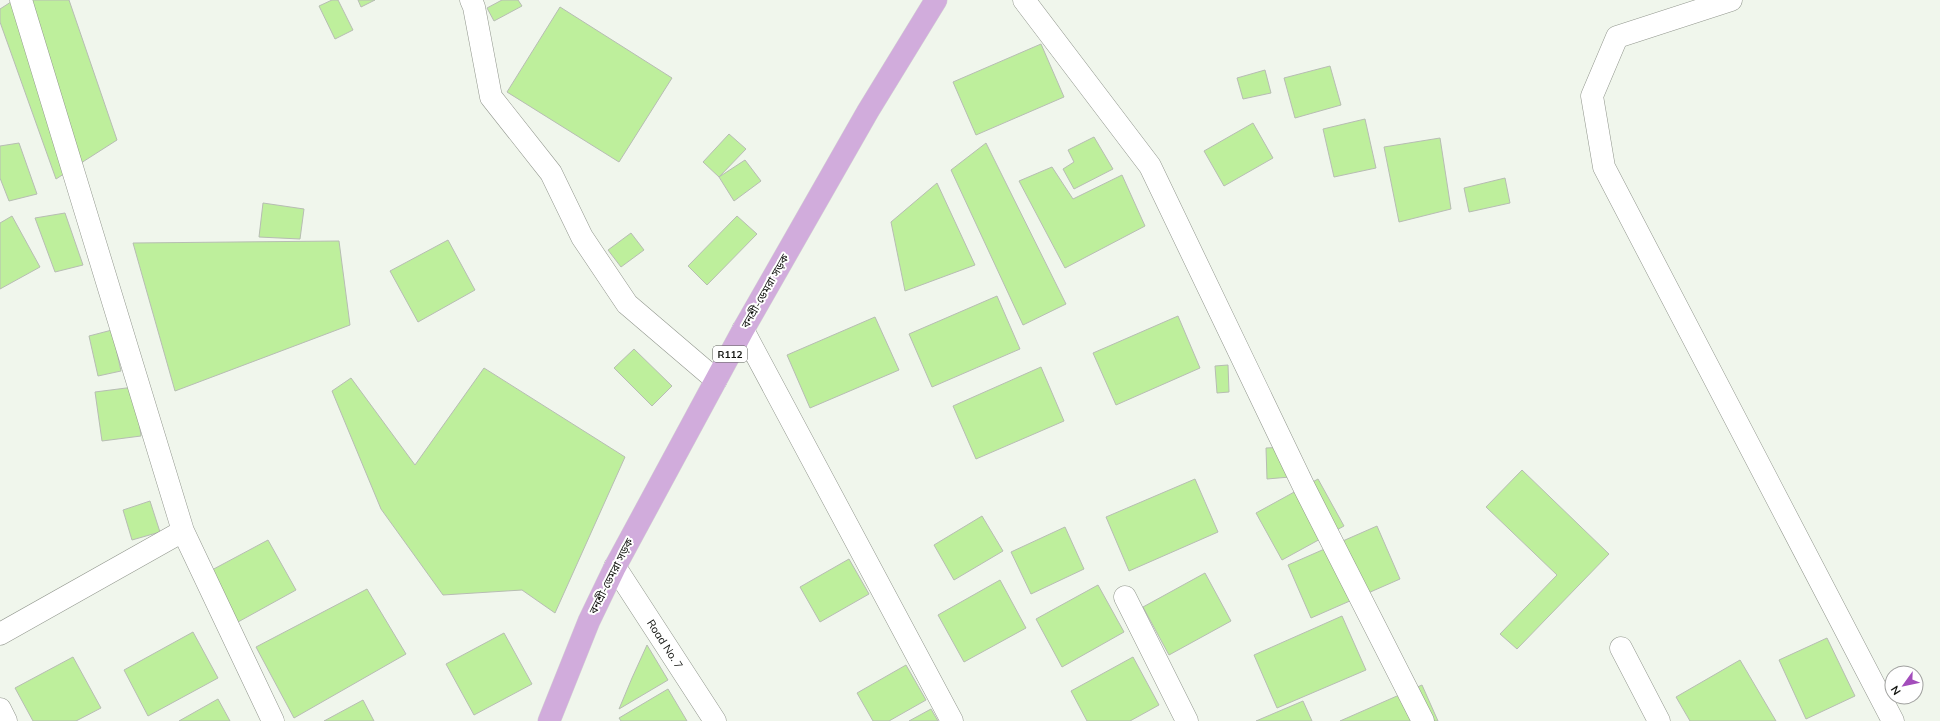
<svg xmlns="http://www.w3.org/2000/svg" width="1940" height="721" viewBox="0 0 1940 721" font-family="Mulish,'Noto Sans Bengali',sans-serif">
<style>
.building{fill:#beef9c;stroke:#b7bdb3}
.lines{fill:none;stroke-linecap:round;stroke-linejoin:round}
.street-casing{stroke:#92978e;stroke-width:23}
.primary-casing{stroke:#d4d5d4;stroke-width:23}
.street{stroke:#fff;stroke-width:22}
.primary{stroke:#d1acdc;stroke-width:22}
.labels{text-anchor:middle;stroke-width:4;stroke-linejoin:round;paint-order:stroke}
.shield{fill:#fff;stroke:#585a57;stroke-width:1}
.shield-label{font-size:10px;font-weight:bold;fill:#11130f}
.street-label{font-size:11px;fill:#11130f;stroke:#fff}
</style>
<rect width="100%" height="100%" fill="#f0f6ec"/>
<!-- building -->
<path class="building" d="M14 0H69L117 140 56 179 0 22V9Z
M332 0H338L353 30 335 39 319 6Z
M358 0H375L361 7Z
M502 0H518L522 6 494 21 487 8Z
M560 7 672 78 619 162 507 92Z
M1041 44 1064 97 976 135 953 82Z
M1330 66 1341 105 1295 118 1284 78Z
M1265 70 1271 93 1243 99 1237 78Z
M1365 119 1376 168 1334 177 1323 129Z
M1253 123 1273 158 1224 186 1204 151Z
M729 134 746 149 719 177 703 162Z
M1094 137 1113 169 1074 189 1063 169 1074 162 1068 150Z
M1440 138 1451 209 1399 222 1384 147Z
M19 143 37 194 9 201 0 178V146Z
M986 143 1066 304 1023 325 951 170Z
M745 160 761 181 734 201 719 177Z
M1052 167 1073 199 1122 175 1145 226 1065 268 1019 181Z
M1505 178 1510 203 1469 212 1464 188Z
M937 183 975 265 905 291 891 222Z
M263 203 304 209 300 239 259 237Z
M65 213 83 265 55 272 35 218Z
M12 216 40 267 0 289V223Z
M737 216 757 234 707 285 688 266Z
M631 233 644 250 621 267 608 250Z
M448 240 475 290 418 322 390 271Z
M339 241 350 325 175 391 133 243Z
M997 296 1020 349 932 387 909 334Z
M1178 316 1200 368 1116 405 1093 353Z
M875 317 899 370 810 408 787 355Z
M112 330 121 371 98 376 89 336Z
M634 349 672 386 652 406 614 368Z
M1228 365 1229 392 1217 393 1215 366Z
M1041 367 1064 421 976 459 953 406Z
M484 368 625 457 555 613 522 590 443 595 381 509 332 391 351 378 415 465Z
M134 387 141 436 102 441 95 392Z
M1288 447 1290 477 1267 479 1266 448Z
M1522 470 1609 554 1517 649 1500 634 1557 575 1486 507Z
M1195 479 1218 532 1129 571 1106 517Z
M1318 479 1344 526 1282 560 1256 513Z
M150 501 160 532 132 540 123 510Z
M982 516 1003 551 954 580 934 545Z
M1377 526 1400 579 1311 618 1288 565Z
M1065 527 1084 569 1031 594 1011 552Z
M268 540 296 590 238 622 210 571Z
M849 559 869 594 820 622 800 587Z
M1205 573 1231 621 1169 655 1143 607Z
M1000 580 1026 628 964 662 938 615Z
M1098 585 1124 632 1062 667 1036 619Z
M367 589 406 654 294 718 256 647Z
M1342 616 1366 670 1277 708 1254 655Z
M193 632 218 678 148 716 124 670Z
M504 633 532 684 474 715 446 664Z
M1827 638 1855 696 1806 719 1779 660Z
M647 645 668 680 619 709 632 678Z
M73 657 101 708 76 721H33L15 688Z
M1133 657 1159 705 1130 721H1087L1071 691Z
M1740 660 1776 721H1690L1676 697Z
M906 665 926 700 889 721H873L857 693Z
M1422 685 1438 721H1340Z
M668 689 687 721H621L619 718Z
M218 699 230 721H179Z
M363 700 374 721H324Z
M1303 701 1312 721H1256Z
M931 709 938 721H909Z"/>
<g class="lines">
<defs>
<path id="street" d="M471 0 474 7 491 97 551 173 582 237 627 304 716 380
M1024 0 1150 166 1304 487 1423 721
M1731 0 1617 37 1592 96 1604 167 1893 721
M743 330 952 721
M183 531 273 721
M615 567 715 721
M1125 597 1187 721
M0 634 183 531 21 0
M1621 648 1659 721
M0 709 6 721"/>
<path id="primary" d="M549 721 589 621 615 567 743 330 868 111 936 0"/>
</defs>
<!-- street casing -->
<use href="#street" class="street-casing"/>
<!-- primary casing -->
<use href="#primary" class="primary-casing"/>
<!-- street -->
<use href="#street" class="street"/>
<!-- primary -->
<use href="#primary" class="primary"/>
</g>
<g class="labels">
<!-- shield labels -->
<rect class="shield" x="713" y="346" width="34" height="16" rx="3"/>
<g class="shield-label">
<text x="730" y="358">R112</text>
</g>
<!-- street labels -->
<g class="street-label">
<text transform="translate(765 291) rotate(-60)" y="4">বনশ্রী-ডেমরা সড়ক</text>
<text transform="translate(611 576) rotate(-63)" y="4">বনশ্রী-ডেমরা সড়ক</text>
<text transform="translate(665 644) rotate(57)" y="4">Road No. 7</text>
</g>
</g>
<!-- north arrow -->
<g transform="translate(1904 685) rotate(237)"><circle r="19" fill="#ffffff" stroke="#a0a19f"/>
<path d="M0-3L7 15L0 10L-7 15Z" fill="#a34dbb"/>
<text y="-6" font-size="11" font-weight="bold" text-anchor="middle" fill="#11130f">N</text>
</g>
</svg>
